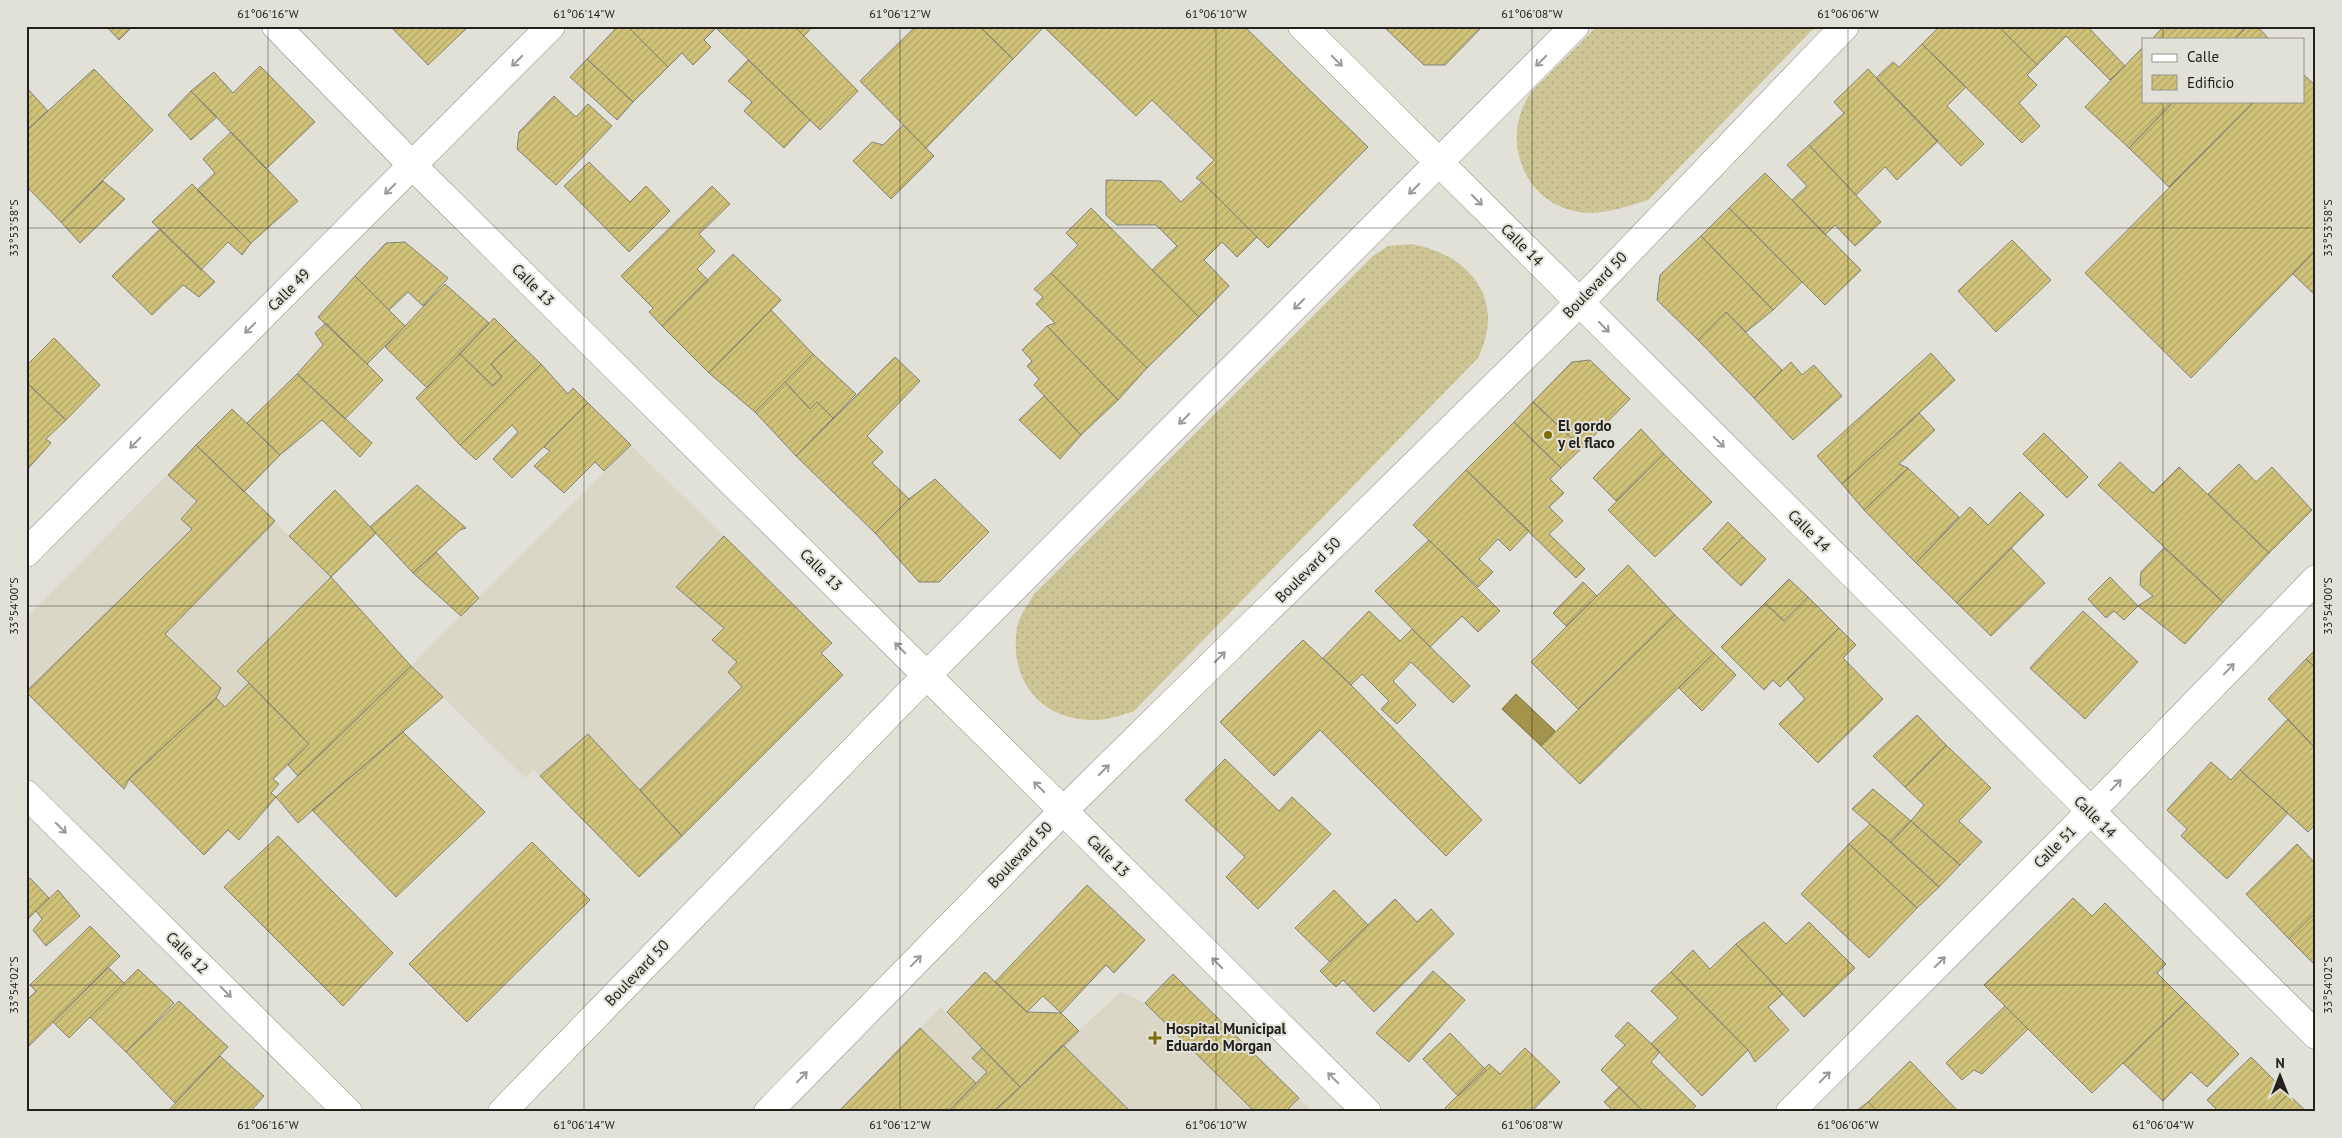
<svg xmlns="http://www.w3.org/2000/svg" width="2342" height="1138" viewBox="0 0 2342 1138" font-family="'PT Sans',sans-serif">
<style>
.built{fill:#dad7c7}
.grass{fill:url(#grass-dots)}
.water{fill:#a2944b;stroke:#7c723e}
.building{fill:url(#building-hatch);stroke:#83827a}
.lines{fill:none;stroke-linecap:round;stroke-linejoin:round}
.street-casing{stroke:#8d8b83;stroke-width:29}
.secondary-casing{stroke:#8d8b83;stroke-width:29}
.street{stroke:#fff;stroke-width:28}
.secondary{stroke:#fff;stroke-width:28}
.oneway{stroke:#9c9b9a}
.ticks{fill:none;stroke:#22211e;stroke-width:1;stroke-opacity:0.45}
.poi-dot{fill:#7d6d09;stroke:#e2e1d8;stroke-width:2}
.labels{text-anchor:middle;stroke-width:4;stroke-linejoin:round;paint-order:stroke}
.street-label{font-size:15px;fill:#22211e;stroke:#e2e1d8}
.poi-label{font-size:15px;font-weight:bold;fill:#22211e;stroke:#e2e1d8;text-anchor:start}
.neatline{fill:none;stroke:#22211e;stroke-width:2}
.ticks-label{font-size:12px;text-anchor:middle;fill:#22211e}
</style>
<defs>
<pattern id="grass-dots" width="8" height="8" patternUnits="userSpaceOnUse" patternTransform="scale(1.25)"><rect width="8" height="8" fill="#cdc595"/><path d="M2 2h.1M6 6h.1" fill="none" stroke="#b0a980" stroke-width="1.8" stroke-linecap="round"/></pattern>
<pattern id="building-hatch" width="6" height="6" patternUnits="userSpaceOnUse" patternTransform="scale(1.25)"><rect width="6" height="6" fill="#d0c278"/><path d="M-1 1l2-2M0 6l6-6M5 7l2-2" fill="none" stroke="#b2a667"/></pattern>
</defs>
<rect width="100%" height="100%" fill="#e2e1d8"/>
<!-- built -->
<path class="built" d="M196 445 331 577 237 670 249 683 225 707 216 698 124 789 26 691V618Z
M631 445 832 643 822 654 843 675 639 877 540 776 533 770 525 778 411 666Z
M1173 974 1313 1112H838L941 1007 982 1048 1063 1045 1121 992 1145 1003Z"/>
<!-- grass -->
<path class="grass" d="M1597 26H1816L1648 200C1625 207 1599 217 1574 211 1522 200 1501 137 1530 94 1535 86 1545 79 1551 72 1566 57 1582 42 1597 26Z
M1411 244C1469 254 1507 299 1478 358L1134 711C1119 716 1105 721 1089 720 1038 718 1009 678 1017 628 1018 617 1029 604 1034 594L1373 256 1388 246Z"/>
<!-- water -->
<path class="water" d="M1516 694 1555 731 1541 746 1502 709Z"/>
<!-- building -->
<path class="building" d="M106 26H133L119 40Z
M390 26H469L428 65Z
M618 26H627L668 67 633 102 587 59Z
M627 26H714L716 28 704 40 711 47 693 65 682 53 668 67Z
M714 26H794L858 91 820 130Z
M794 26H813L804 36Z
M916 26H979L1013 59 926 148 860 81Z
M979 26H1244L1368 147 1268 248 1202 182 1196 178 1214 160 1152 100 1136 116 1044 27 1013 59Z
M1383 26H1483L1445 65H1424Z
M1940 26H1998L2037 65 2027 75 2037 85 2019 103 2040 126 2022 143 1922 44Z
M1998 26H2087L2125 66 2110 80 2066 36 2037 65Z
M2164 26H2247L2235 39H2152Z
M2247 26H2257L2269 39H2235Z
M1922 44 1966 87 1947 106 1984 144 1961 166 1876 78 1893 62 1899 67Z
M2143 47V101H2174L2129 148 2085 107Z
M587 59 633 102 617 120 570 77Z
M748 60 810 120 784 148 744 111 752 102 728 81Z
M260 66 315 122 266 169 191 91 214 72 233 93Z
M94 69 153 130 61 222 26 186V131Z
M1868 69 1938 141 1897 180 1885 167 1856 195 1809 145 1844 113 1834 102Z
M2303 74 2316 86V250L2191 378 2085 273 2255 101H2303Z
M26 87 48 111 26 131Z
M191 91 217 117 191 140 168 115Z
M554 96 576 117 588 104 612 126 556 185 517 149 519 132Z
M2174 101H2255L2169 187 2129 148Z
M903 125 934 156 891 199 853 161 872 142 883 145Z
M231 132 298 201 251 243 197 190 215 173 203 159Z
M1809 145 1881 222 1855 246 1835 225 1825 235 1792 200 1807 186 1787 165Z
M589 162 630 202 646 186 670 211 629 252 564 186Z
M1765 173 1861 270 1825 305 1729 208Z
M1106 180 1161 181 1181 202 1202 182 1257 237 1237 257 1222 242 1204 260 1229 286 1199 317 1152 270 1177 246 1156 225H1117L1106 215Z
M103 181 125 199 80 243 61 222Z
M192 184 251 243 242 255 228 242 201 270 152 222Z
M712 186 730 204 699 234 715 251 697 269 708 280 662 326 649 312 653 308 621 276Z
M1091 208 1199 317 1147 368 1051 273 1078 245 1066 233Z
M1729 208 1802 282 1773 310 1701 236Z
M160 229 215 282 199 297 183 285 152 315 112 276Z
M1701 236 1773 310 1746 332 1726 312 1698 340 1657 300 1660 275Z
M2012 240 2051 280 1996 332 1958 291Z
M405 242 448 278 423 306 408 292 389 310 355 276 386 243Z
M2316 250V296L2293 274Z
M733 254 781 300 709 373 662 326Z
M1051 273 1147 368 1118 400 1047 326 1055 323 1036 304 1043 297 1034 289Z
M355 276 405 326 367 364 318 317Z
M445 284 489 323 427 388 385 347Z
M771 310 813 354 755 412 709 373Z
M1726 312 1782 370 1754 398 1698 340Z
M494 318 516 340 491 364 502 377 493 386 460 354Z
M326 323 383 380 345 419 297 374 323 345 315 333Z
M1047 326 1118 400 1081 435 1034 385 1039 379 1027 366 1032 361 1022 350Z
M54 338 100 385 66 420 26 382V366Z
M516 340 541 364 460 445 416 398 460 354 493 386 502 377 491 364Z
M1931 353 1955 380 1842 484 1817 456Z
M813 354 856 394 833 418 817 402 810 409 785 382Z
M895 357 920 381 867 436 883 452 872 463 909 499 875 533 796 456Z
M1590 360 1630 399 1582 448 1533 402 1572 362Z
M1791 362 1802 375 1814 365 1842 396 1793 440 1754 398Z
M541 364 568 394 573 388 588 403 512 478 493 459 518 432 512 425 476 460 460 445Z
M297 374 372 443 360 457 322 420 280 455 247 423Z
M26 382 66 420 46 439 51 443 26 471Z
M785 382 810 409 817 402 833 418 796 456 755 412Z
M1044 396 1081 435 1060 459 1019 420Z
M1533 402 1582 448 1561 468 1514 422Z
M588 403 631 445 604 471 595 462 564 493 534 466 550 451 544 447Z
M232 409 280 455 244 492 196 445Z
M1919 413 1935 430 1899 464 1908 468 1864 510 1842 484Z
M1514 422 1561 468 1550 479 1564 493 1549 507 1563 521 1549 534 1585 569 1576 578 1466 470Z
M1641 429 1664 454 1616 501 1593 478Z
M2044 433 2088 477 2067 498 2023 454Z
M196 445 275 521 165 634 221 688 216 698 129 779 124 789 26 692 192 529 181 519 197 501 168 475Z
M1664 454 1712 502 1655 557 1608 510Z
M2120 462 2153 493 2179 467 2269 553 2223 602 2098 485Z
M2239 464 2256 482 2272 467 2312 510 2269 553 2208 494Z
M1908 468 1959 517 1916 563 1864 510Z
M1466 470 1529 531 1510 551 1498 539 1479 559 1493 572 1478 587 1413 525Z
M935 479 989 532 939 582H919L875 533 909 499Z
M417 485 466 528 460 530 413 573 370 527Z
M335 490 376 533 331 577 289 536Z
M2020 492 2044 515 1957 603 1916 563 1970 507 1988 525Z
M1728 522 1743 537 1717 563 1703 549Z
M724 536 832 643 821 653 843 675 682 836 640 790 742 687 728 672 737 662 712 640 724 628 676 587Z
M1743 537 1766 559 1741 586 1717 563Z
M1429 540 1500 611 1478 632 1462 616 1430 647 1375 591Z
M2011 548 2045 583 1991 636 1957 603Z
M2164 548 2223 602 2185 644 2138 606 2153 596 2140 585 2141 572Z
M436 552 479 598 461 616 413 573Z
M1628 565 1675 615 1578 709 1531 662Z
M331 577 411 666 298 776 288 765 309 744 237 671Z
M2110 577 2138 606 2124 620 2114 611 2106 618 2088 599Z
M1789 579 1808 597 1784 621 1765 603Z
M1583 582 1597 596 1566 626 1553 613Z
M1808 597 1839 628 1780 687 1773 680 1764 690 1721 647 1765 603 1784 621Z
M1369 611 1400 641 1412 629 1470 686 1453 703 1411 662 1393 681 1416 705 1397 724 1381 709 1389 701 1362 674 1351 685 1323 658Z
M2083 611 2138 662 2085 719 2030 668Z
M1675 615 1714 653 1580 784 1541 746Z
M1839 628 1856 645 1843 658 1883 699 1818 763 1779 724 1805 699 1787 679Z
M1303 640 1351 685 1482 820 1446 856 1320 730 1274 776 1220 722Z
M2316 649V668L2306 659Z
M1714 653 1736 675 1702 711 1679 688Z
M2306 659 2316 668V749L2268 699Z
M411 666 443 697 298 823 276 797Z
M249 683 309 744 273 779 279 784 271 793 276 797 239 840 228 830 204 855 129 779 216 698 225 707Z
M1917 715 1946 745 1905 787 1873 756Z
M2288 719 2316 749V824L2308 832 2240 770Z
M403 732 485 812 396 897 312 810Z
M588 734 682 836 639 877 540 776Z
M1946 745 1991 788 1959 821 1982 842 1960 865 1911 821 1924 805 1905 787Z
M1225 759 1279 811 1292 797 1331 834 1258 909 1226 877 1245 857 1185 800Z
M2211 762 2231 780 2240 770 2288 813 2227 879 2181 836 2187 829 2167 810Z
M1873 789 1911 821 1891 842 1852 809Z
M1911 821 1960 865 1939 887 1891 842Z
M1870 824 1939 887 1917 908 1849 844Z
M278 836 393 953 343 1006 224 887Z
M532 842 590 900 467 1022 409 964Z
M1849 844 1917 908 1869 958 1801 894Z
M2297 844 2316 864V912L2289 939 2246 894Z
M30 878 49 898 26 921V882Z
M1087 885 1145 940 1114 973 1106 965 1061 1013 1043 996 1027 1012 995 982Z
M58 890 80 916 46 946 33 930 42 919 36 911Z
M1334 890 1368 925 1330 962 1295 928Z
M2073 898 2092 916 2105 903 2166 964 2157 973 2186 1002 2092 1093 1984 985Z
M1395 899 1417 922 1431 909 1454 934 1374 1012 1343 980 1336 987 1320 971Z
M2316 912V966L2289 939Z
M1764 922 1786 944 1809 922 1855 968 1804 1017 1736 944Z
M90 926 120 956 26 1049V1001L36 991 30 985Z
M1736 944 1783 994 1768 1007 1789 1030 1755 1062 1748 1050 1671 972 1693 950 1710 969Z
M108 967 124 983 69 1038 53 1022Z
M138 969 174 1003 126 1052 90 1017Z
M1433 971 1465 1000 1409 1062 1376 1033Z
M985 972 1027 1012 1061 1013 1079 1031 1020 1087 947 1012Z
M1671 972 1748 1050 1702 1096 1651 1044 1678 1018 1651 991Z
M1173 974 1299 1098 1285 1112H1255L1145 1003Z
M179 1001 228 1047 175 1103 126 1052Z
M2186 1002 2239 1054 2207 1087 2191 1072 2163 1101 2123 1063Z
M2005 1006 2028 1029 1982 1074 1974 1070 1962 1080 1946 1063Z
M1628 1022 1660 1052 1651 1062 1696 1106 1690 1112H1644L1601 1070 1625 1045 1615 1036Z
M920 1028 976 1083 948 1112H838Z
M1450 1033 1486 1070 1458 1096 1423 1059Z
M1063 1045 1131 1112H993L1020 1087Z
M982 1048 1020 1087 993 1112H948L987 1072 972 1058Z
M1525 1048 1560 1082 1531 1112H1449L1445 1108 1489 1064 1500 1074Z
M220 1056 264 1096 250 1112H167Z
M2251 1057 2288 1094 2270 1112H2219L2207 1100Z
M1910 1061 1959 1112H1878L1868 1102Z
M1619 1087 1644 1112H1614L1604 1102Z
M2288 1094 2307 1112H2270Z
M1868 1102 1878 1112H1855Z"/>
<g class="lines">
<defs>
<path id="street" d="M276 26 413 166 1367 1112
M1302 26 2316 1035
M26 553 551 26
M26 794 348 1112
M1790 1112 2090 812 2316 579"/>
<path id="secondary" d="M502 1112 927 675 1575 26
M768 1112 1063 811 1580 302 1845 26"/>
</defs>
<!-- street casing -->
<use href="#street" class="street-casing"/>
<!-- secondary casing -->
<use href="#secondary" class="secondary-casing"/>
<!-- street -->
<use href="#street" class="street"/>
<!-- secondary -->
<use href="#secondary" class="secondary"/>
</g>
<!-- one-way arrows -->
<defs><path id="oneway-shaft" d="M-6 0H5M1.5-3L5.5 0L1.5 3" fill="none" stroke-width="1.6" stroke-linecap="round" stroke-linejoin="round" transform="scale(1.25)"/></defs>
<g class="oneway">
<use href="#oneway-shaft" transform="translate(517 61) rotate(135)"/>
<use href="#oneway-shaft" transform="translate(1337 61) rotate(45)"/>
<use href="#oneway-shaft" transform="translate(1541 61) rotate(135)"/>
<use href="#oneway-shaft" transform="translate(390 189) rotate(135)"/>
<use href="#oneway-shaft" transform="translate(1414 189) rotate(135)"/>
<use href="#oneway-shaft" transform="translate(1477 200) rotate(45)"/>
<use href="#oneway-shaft" transform="translate(1299 304) rotate(135)"/>
<use href="#oneway-shaft" transform="translate(1604 327) rotate(45)"/>
<use href="#oneway-shaft" transform="translate(250 328) rotate(135)"/>
<use href="#oneway-shaft" transform="translate(1184 419) rotate(135)"/>
<use href="#oneway-shaft" transform="translate(1719 442) rotate(45)"/>
<use href="#oneway-shaft" transform="translate(135 443) rotate(135)"/>
<use href="#oneway-shaft" transform="translate(900 648) rotate(-135)"/>
<use href="#oneway-shaft" transform="translate(1220 657) rotate(-45)"/>
<use href="#oneway-shaft" transform="translate(2229 669) rotate(-46)"/>
<use href="#oneway-shaft" transform="translate(1104 770) rotate(-45)"/>
<use href="#oneway-shaft" transform="translate(2116 785) rotate(-46)"/>
<use href="#oneway-shaft" transform="translate(1039 787) rotate(-135)"/>
<use href="#oneway-shaft" transform="translate(61 828) rotate(45)"/>
<use href="#oneway-shaft" transform="translate(916 961) rotate(-46)"/>
<use href="#oneway-shaft" transform="translate(1940 962) rotate(-45)"/>
<use href="#oneway-shaft" transform="translate(1217 963) rotate(-135)"/>
<use href="#oneway-shaft" transform="translate(226 992) rotate(45)"/>
<use href="#oneway-shaft" transform="translate(802 1077) rotate(-46)"/>
<use href="#oneway-shaft" transform="translate(1825 1077) rotate(-45)"/>
<use href="#oneway-shaft" transform="translate(1333 1078) rotate(-135)"/>
</g>
<!-- ticks -->
<path class="ticks" d="M268 26V1112M584 26V1112M900 26V1112M1216 26V1112M1532 26V1112M1848 26V1112M2163 26V39M2163 101V1112M26 228H2316M26 606H2316M26 985H2316"/>
<!-- markers -->
<g class="poi-dot">
<circle cx="1548" cy="435" r="5"/>
<path d="M1152.5 1030.5h5v5h5v5h-5v5h-5v-5h-5v-5h5z"/>
</g>
<g class="labels">
<!-- street labels -->
<g class="street-label">
<text transform="translate(1522 245) rotate(45)" y="5">Calle 14</text>
<text transform="translate(533 285) rotate(45)" y="5">Calle 13</text>
<text transform="translate(1595 285) rotate(-46)" y="5">Boulevard 50</text>
<text transform="translate(289 290) rotate(-45)" y="5">Calle 49</text>
<text transform="translate(1809 531) rotate(45)" y="5">Calle 14</text>
<text transform="translate(821 570) rotate(45)" y="5">Calle 13</text>
<text transform="translate(1308 570) rotate(-45)" y="5">Boulevard 50</text>
<text transform="translate(2095 817) rotate(45)" y="5">Calle 14</text>
<text transform="translate(2055 847) rotate(-45)" y="5">Calle 51</text>
<text transform="translate(1020 855) rotate(-46)" y="5">Boulevard 50</text>
<text transform="translate(1108 856) rotate(45)" y="5">Calle 13</text>
<text transform="translate(187 953) rotate(45)" y="5">Calle 12</text>
<text transform="translate(637 973) rotate(-46)" y="5">Boulevard 50</text>
</g>
<!-- poi labels -->
<g class="poi-label">
<text x="1558" y="431">El gordo<tspan x="1558" dy="17">y el flaco</tspan></text>
<text x="1166" y="1034">Hospital Municipal<tspan x="1166" dy="17">Eduardo Morgan</tspan></text>
</g>
</g>
<!-- border -->
<rect width="2342" height="1138" fill="none" stroke="#e2e1d8" stroke-width="55"/>
<!-- legend -->
<rect x="2142" y="38" width="162" height="65" fill="#e2e1d8" stroke="#95948e"/>
<rect x="2152" y="54" width="25" height="8" fill="#ffffff" stroke="#95948e"/>
<text x="2187" y="62" font-size="15" fill="#22211e">Calle</text>
<rect x="2152" y="75" width="25" height="15" fill="url(#building-hatch)" stroke="#95948e"/>
<text x="2187" y="88" font-size="15" fill="#22211e">Edificio</text>
<!-- north arrow -->
<g transform="translate(2280 1076)" stroke="#e2e1d8" stroke-width="4" paint-order="stroke">
<path d="M0-4L9 19L0 12L-9 19Z" fill="#22211e"/>
<text y="-8" font-size="14" font-weight="bold" text-anchor="middle" fill="#22211e">N</text>
</g>
<rect x="28" y="28" width="2286" height="1082" class="neatline"/>
<g class="ticks-label">
<text x="268" y="18">61°06'16"W</text>
<text x="584" y="18">61°06'14"W</text>
<text x="900" y="18">61°06'12"W</text>
<text x="1216" y="18">61°06'10"W</text>
<text x="1532" y="18">61°06'08"W</text>
<text x="1848" y="18">61°06'06"W</text>
<text transform="translate(14 228) rotate(-90)" y="4">33°53'58"S</text>
<text transform="translate(2328 228) rotate(-90)" y="4">33°53'58"S</text>
<text transform="translate(14 606) rotate(-90)" y="4">33°54'00"S</text>
<text transform="translate(2328 606) rotate(-90)" y="4">33°54'00"S</text>
<text transform="translate(14 985) rotate(-90)" y="4">33°54'02"S</text>
<text transform="translate(2328 985) rotate(-90)" y="4">33°54'02"S</text>
<text x="268" y="1129">61°06'16"W</text>
<text x="584" y="1129">61°06'14"W</text>
<text x="900" y="1129">61°06'12"W</text>
<text x="1216" y="1129">61°06'10"W</text>
<text x="1532" y="1129">61°06'08"W</text>
<text x="1848" y="1129">61°06'06"W</text>
<text x="2163" y="1129">61°06'04"W</text>
</g>
</svg>
